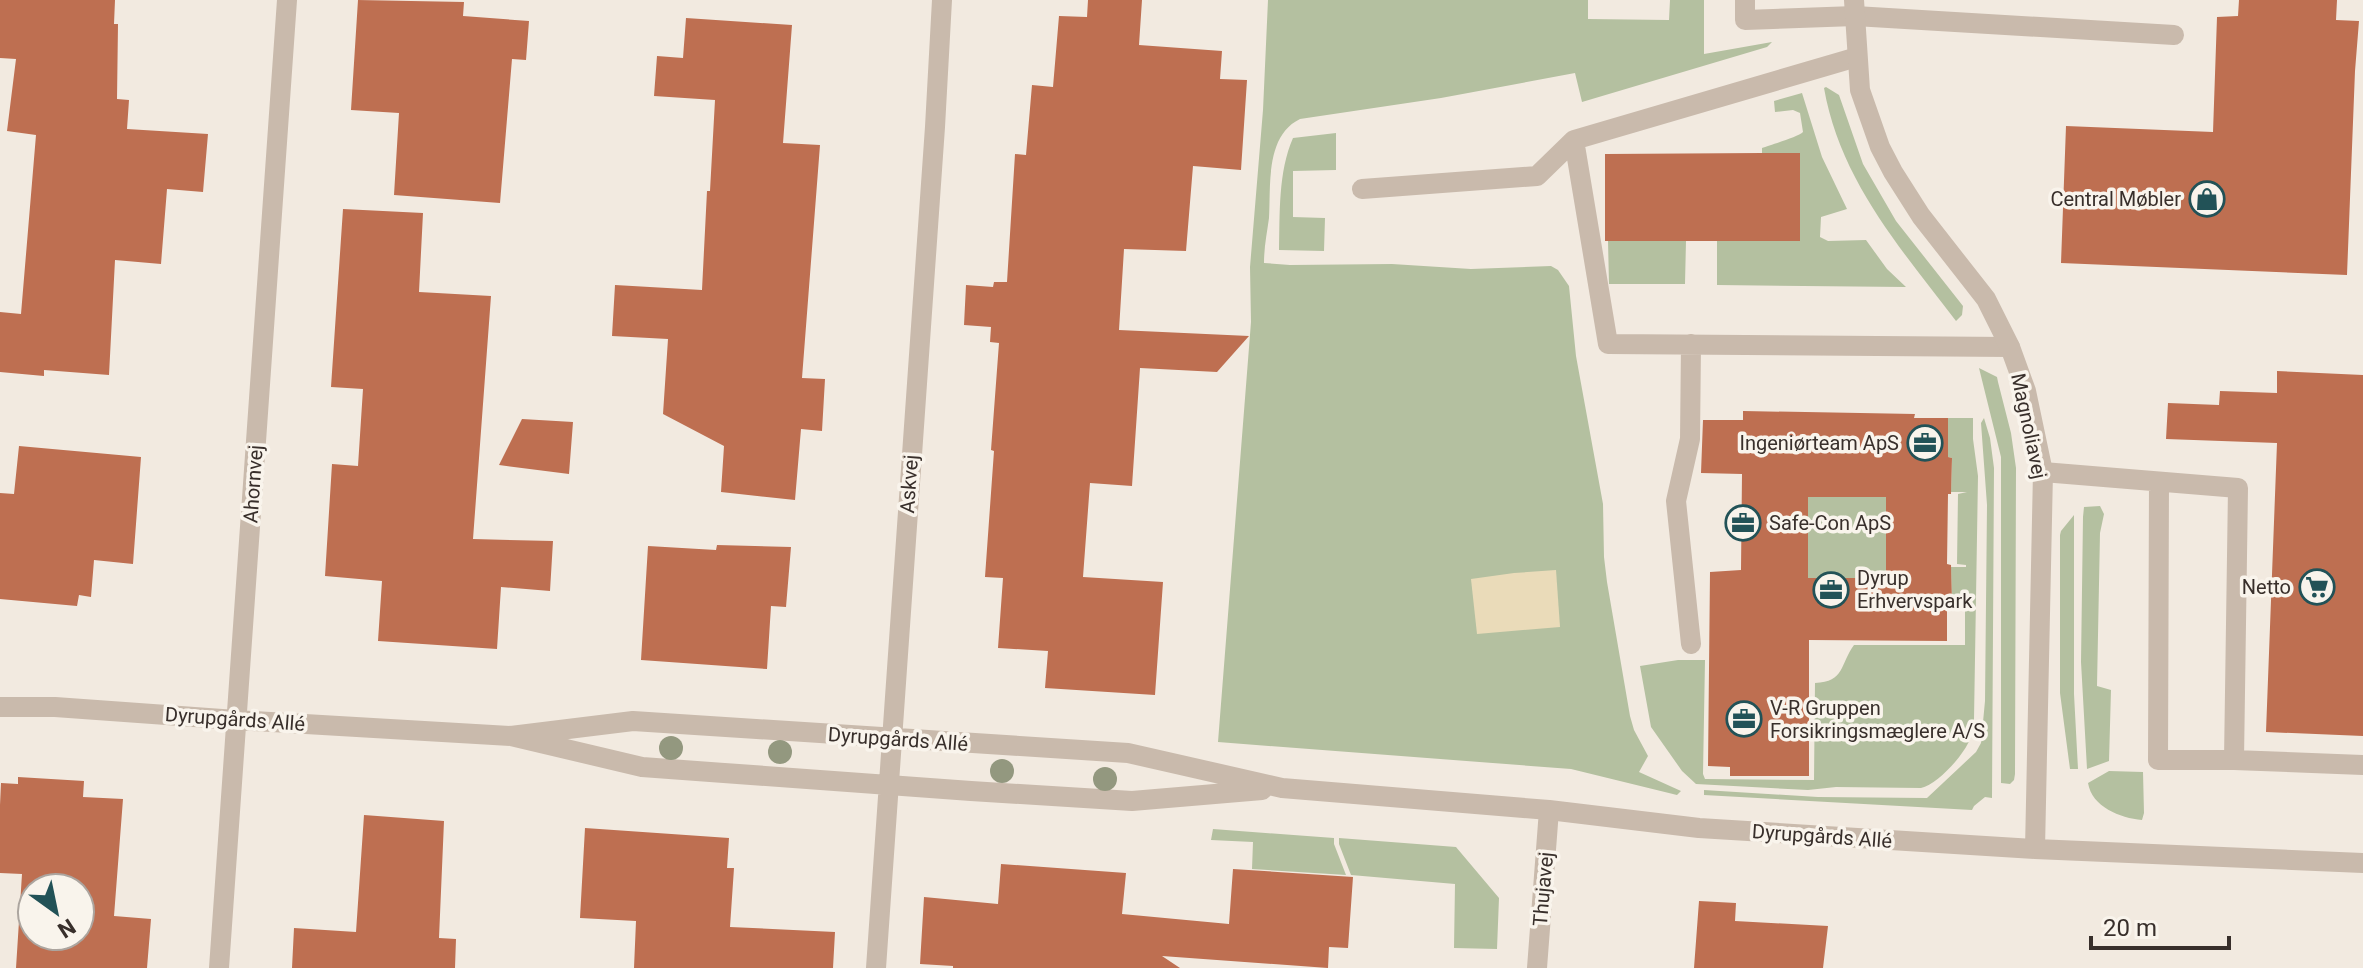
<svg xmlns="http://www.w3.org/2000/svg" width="2363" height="968" viewBox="0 0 2363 968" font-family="Roboto,sans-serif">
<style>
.green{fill:#b4c0a0}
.sand{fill:#eadbb9}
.building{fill:#be6f51;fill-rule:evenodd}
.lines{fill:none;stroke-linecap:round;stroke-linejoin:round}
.lane{stroke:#c9baac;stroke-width:20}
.street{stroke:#c9baac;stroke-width:20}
.tree{fill:#93987f}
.labels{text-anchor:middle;stroke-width:7;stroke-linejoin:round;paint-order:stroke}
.poi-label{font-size:20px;fill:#382f2b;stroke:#f9f4ec;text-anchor:end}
.street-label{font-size:20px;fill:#382f2b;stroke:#f9f4ec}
</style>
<rect width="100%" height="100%" fill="#f2eae0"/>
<!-- green -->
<path class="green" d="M1268 0H1588V19L1669 20 1670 0H1704V54L1772 42 1767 47 1582 102 1575 73 1441 98 1300 119C1265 136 1271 186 1269 218 1267 233 1264 247 1264 263L1290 265 1392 264 1471 269 1551 266 1558 270 1569 286 1576 356 1603 504 1604 557 1607 582 1630 716 1634 730 1648 756 1639 772 1681 791 1677 795 1571 769 1218 742 1251 322 1250 267 1263 110Z
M1826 87 1839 95 1863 164 1896 221 1963 306 1962 315 1956 321C1901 249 1840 180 1824 88Z
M1802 93 1822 157 1847 209 1821 217 1820 237 1828 241 1866 240 1887 269 1906 287 1717 285V241H1800L1762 153V148C1770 145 1798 137 1803 132L1800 113 1793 110 1775 112 1774 101Z
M1336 133V170L1293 171V217L1325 218 1324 251 1279 250C1280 214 1278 172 1293 138Z
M1608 241H1686L1685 284H1609Z
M1979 368 1997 377 1998 382 2011 433 2016 468 2015 774 2014 780 2010 784 2001 783V457Z
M1948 418H1973V439L1978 476 1974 720C1973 726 1973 733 1970 739 1964 755 1938 784 1921 788L1836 787 1808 790 1696 784 1682 771 1651 727 1640 666 1678 660H1705L1703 774 1705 779 1814 780 1815 683C1845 682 1840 664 1854 645H1965V602L1952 601 1951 567H1966V565L1957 564 1958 494 1967 492H1951L1952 458 1948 457Z
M1984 418 1990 438 1994 468 1992 798 1985 797 1974 806 1972 810 1704 795V790L1818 797 1927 798 1976 752 1981 743 1985 701 1987 505 1981 423Z
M1808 478 1860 497 1886 479V579L1808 578Z
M2100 506 2104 514 2100 533 2097 686 2111 690 2109 761 2087 769 2081 662 2083 517 2084 507Z
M2074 515V694L2078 769H2070L2060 693V535L2061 531Z
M2109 771 2143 772 2144 813 2142 820C2120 818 2092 807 2088 783Z
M1213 829 1334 838V844L1346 875 1252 869 1253 842 1211 840Z
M1339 838 1456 847 1499 898 1497 949 1454 948 1455 884 1351 875 1339 844Z"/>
<!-- sand -->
<path class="sand" d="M1556 570 1560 627 1477 634 1471 579 1514 573Z"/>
<!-- building -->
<path class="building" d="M0 0H115L114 24H118L117 99 129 100 127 129 208 134 203 192 167 189 161 264 115 260 109 375 44 370V376L0 372V312L21 314 36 135 7 131 16 59 0 58Z
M358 0 464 2 463 16 529 21 526 60 512 59 500 203 394 195 399 113 351 110Z
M1088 0H1142L1139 45 1222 51 1220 79 1247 80 1241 170 1193 166 1186 251 1124 249 1119 330 1249 336 1217 372 1140 368 1132 486 1090 483 1083 577 1163 582 1155 695 1045 688 1048 651 998 648 1003 578 985 577 994 451 991 450 999 343 990 342 991 327 964 325 966 285 993 287 994 282H1007L1015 154 1026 155 1032 85 1053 87 1059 16 1087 17Z
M2239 0H2337L2336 20 2359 21 2355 71 2347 275 2061 263 2066 126 2213 132 2217 17 2238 16Z
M686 18 792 25 783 143 820 145 802 378 825 379 822 431 801 429 795 500 721 492 724 446 663 414 668 339 612 336 615 285 702 290 707 191H710L715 100 654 96 657 56 683 58Z
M1762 153H1800V241H1605V154Z
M343 209 423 213 419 292 491 296 473 539 553 541 550 591 501 587 497 649 378 641 382 581 325 576 332 464 358 466 363 389 331 387Z
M2277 371 2363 375V736L2266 732 2277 443 2166 439 2168 403 2219 405 2220 391 2277 393Z
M1743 411 1915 414 1914 418H1948V457L1952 458 1951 494H1948L1947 564 1951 565 1952 601H1947V641L1809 640V776H1730V767L1708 766 1710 572 1741 570 1742 474 1701 473 1703 420H1743ZM1808 497H1886V578H1808Z
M522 419 573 422 569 474 499 465Z
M19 446 141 457 133 564 94 560 91 597 79 595 77 606 0 599V493L14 494Z
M717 545 791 547 786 607 771 606 767 669 641 660 648 546 716 550Z
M18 777 84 781 83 797 123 799 114 916 151 919 147 968H16L22 874 0 873V805L1 783 18 784ZM32 888H80V936H32Z
M364 815 444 821 439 938 456 939 455 968H292L294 928 356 932Z
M585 828 729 838 727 868H734L730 927 835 932 833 968H634L636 921 580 918Z
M1001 864 1126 873 1122 914 1229 924 1233 869 1353 877 1348 948 1329 947 1328 968 1162 956 1180 968H953V966L920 964 924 897 998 904Z
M1699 901 1736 903 1735 921 1828 926 1823 968H1694Z"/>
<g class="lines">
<!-- lane -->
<path class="lane" d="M1745 0V20L1855 16 2174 35
M1574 140 1608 344 2010 347
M1362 189 1537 176 1574 140 1857 57
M1691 344 1690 439 1676 501 1691 644
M2043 472 2238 488 2234 760 2363 765
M2159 482 2158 760H2234"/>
<!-- street -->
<path class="street" d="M1854 0 1860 90 1880 147 1893 172 1921 216 1986 299 2010 347 2026 391 2043 472 2035 849
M0 707H55L236 720 511 736 642 767 971 791 1132 801 1262 790
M511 736 633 721 1128 753 1282 788 1549 810 1699 828 2035 849 2363 863
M219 968 287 0
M876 968 935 127 942 0
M1537 968 1549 810"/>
</g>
<!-- trees -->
<g class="tree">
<circle cx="671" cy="748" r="12"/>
<circle cx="780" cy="752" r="12"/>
<circle cx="1002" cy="771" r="12"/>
<circle cx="1105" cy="779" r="12"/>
</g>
<!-- icons -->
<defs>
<symbol id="shop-ring" viewBox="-11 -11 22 22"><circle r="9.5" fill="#f9f4ec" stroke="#225257" stroke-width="1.5"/><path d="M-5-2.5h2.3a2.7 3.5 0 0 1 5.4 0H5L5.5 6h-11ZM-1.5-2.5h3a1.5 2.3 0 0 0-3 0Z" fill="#225257"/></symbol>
<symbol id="office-ring" viewBox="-11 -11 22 22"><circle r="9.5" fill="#f9f4ec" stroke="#225257" stroke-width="1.5"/><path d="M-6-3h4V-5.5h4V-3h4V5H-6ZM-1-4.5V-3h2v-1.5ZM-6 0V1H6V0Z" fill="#225257"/></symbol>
<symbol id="supermarket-ring" viewBox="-11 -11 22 22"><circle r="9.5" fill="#f9f4ec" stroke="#225257" stroke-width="1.5"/><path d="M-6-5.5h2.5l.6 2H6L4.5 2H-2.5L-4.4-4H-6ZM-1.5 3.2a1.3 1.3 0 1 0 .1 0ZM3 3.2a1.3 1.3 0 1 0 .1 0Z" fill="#225257"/></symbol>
</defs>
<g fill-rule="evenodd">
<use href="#shop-ring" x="2187" y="179" width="40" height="40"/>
<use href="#office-ring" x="1905" y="423" width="40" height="40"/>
<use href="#office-ring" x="1723" y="503" width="40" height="40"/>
<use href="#supermarket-ring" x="2297" y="567" width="40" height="40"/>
<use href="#office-ring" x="1811" y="570" width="40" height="40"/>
<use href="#office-ring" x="1724" y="699" width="40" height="40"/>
</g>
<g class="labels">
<!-- poi labels -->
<g class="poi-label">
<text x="2181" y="206">Central Møbler</text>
<text x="1899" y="450">Ingeniørteam ApS</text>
<text x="1769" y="530" text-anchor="start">Safe-Con ApS</text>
<text x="1857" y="585" text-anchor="start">Dyrup<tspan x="1857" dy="23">Erhvervspark</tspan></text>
<text x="2291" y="594">Netto</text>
<text x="1770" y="715" text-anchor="start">V-R Gruppen<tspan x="1770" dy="23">Forsikringsmæglere A/S</tspan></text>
</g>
<!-- street labels -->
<g class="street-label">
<text transform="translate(2029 426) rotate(78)" y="7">Magnoliavej</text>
<text transform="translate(253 484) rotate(-86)" y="7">Ahornvej</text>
<text transform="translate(909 484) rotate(-86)" y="7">Askvej</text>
<text transform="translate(235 719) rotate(4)" y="7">Dyrupgårds Allé</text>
<text transform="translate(898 739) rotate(4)" y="7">Dyrupgårds Allé</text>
<text transform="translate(1822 836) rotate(4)" y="7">Dyrupgårds Allé</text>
<text transform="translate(1543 889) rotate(-85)" y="7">Thujavej</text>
</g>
</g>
<!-- north arrow -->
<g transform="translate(56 912) rotate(147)"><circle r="38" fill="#f9f4ec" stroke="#aca59f" stroke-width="2"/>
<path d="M0-6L14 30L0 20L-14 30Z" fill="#225257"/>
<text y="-12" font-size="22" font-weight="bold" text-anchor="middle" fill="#382f2b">N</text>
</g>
<!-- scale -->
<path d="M2091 936v12h138v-12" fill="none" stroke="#382f2b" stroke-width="4"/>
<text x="2103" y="936" font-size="24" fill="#382f2b" stroke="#f9f4ec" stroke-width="6" paint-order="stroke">20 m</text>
</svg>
